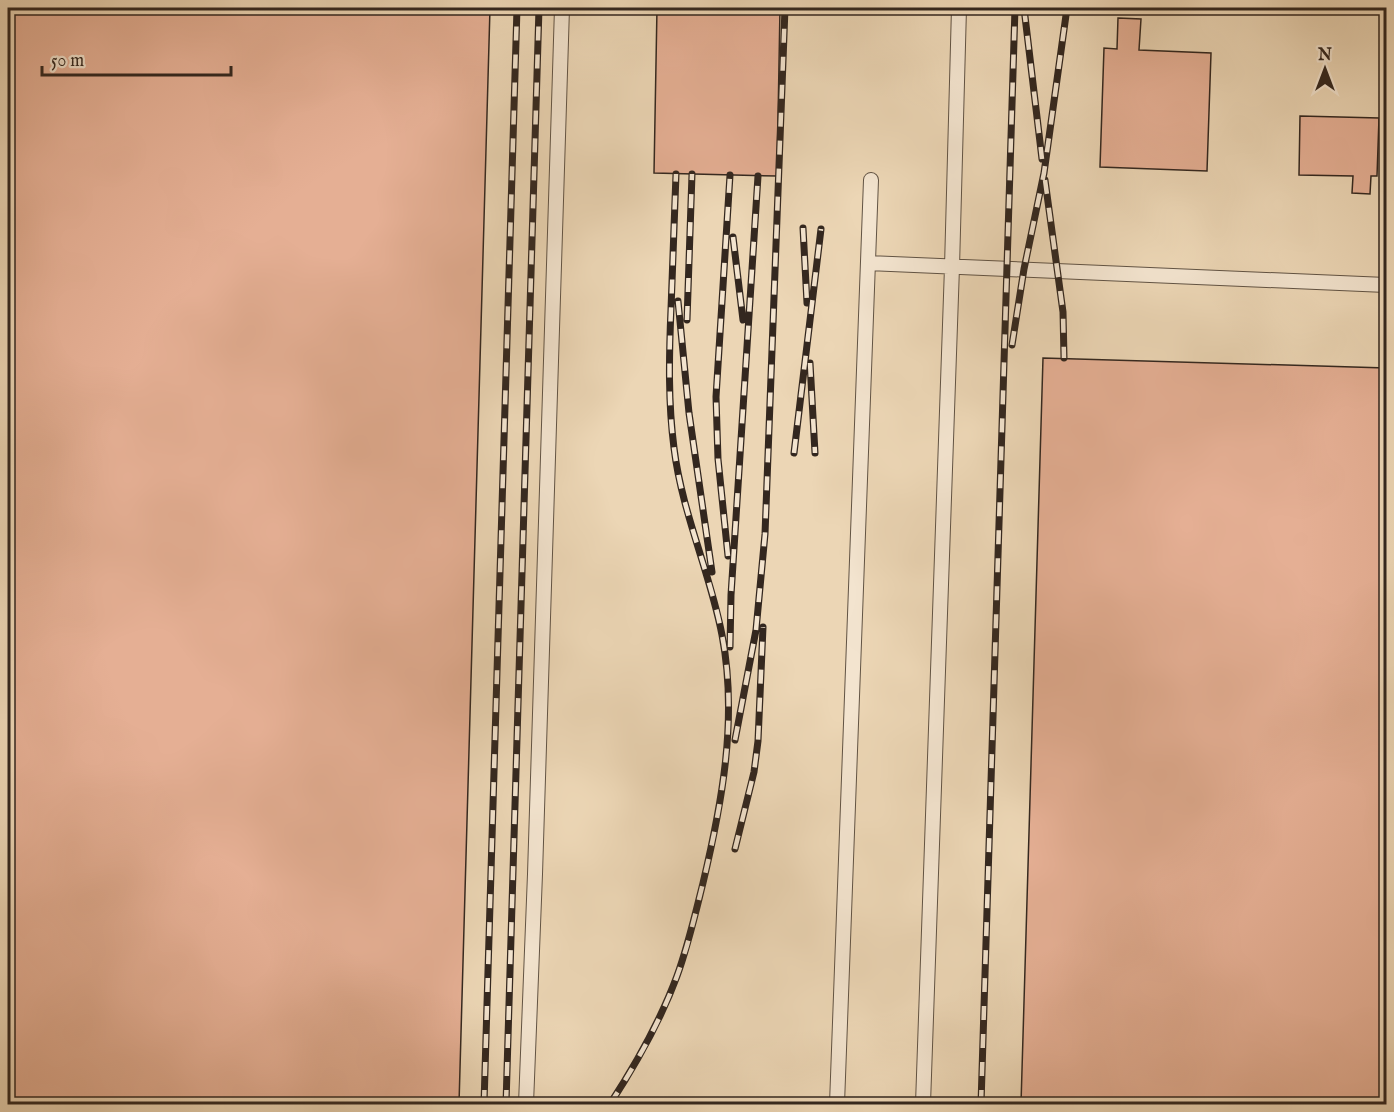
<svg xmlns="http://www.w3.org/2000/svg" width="1394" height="1112" viewBox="0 0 1394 1112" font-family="'IM FELL English',serif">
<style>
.building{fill:#e5af94;stroke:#33271f;stroke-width:1.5}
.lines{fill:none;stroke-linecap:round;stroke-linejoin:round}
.service-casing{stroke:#615344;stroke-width:16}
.service{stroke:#f3e4cf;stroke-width:14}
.rail-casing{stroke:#33271f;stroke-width:7}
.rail{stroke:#f3e4cf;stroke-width:4.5;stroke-dasharray:14;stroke-linecap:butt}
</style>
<rect width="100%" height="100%" fill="#ecd6b5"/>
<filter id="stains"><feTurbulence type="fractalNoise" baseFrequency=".00333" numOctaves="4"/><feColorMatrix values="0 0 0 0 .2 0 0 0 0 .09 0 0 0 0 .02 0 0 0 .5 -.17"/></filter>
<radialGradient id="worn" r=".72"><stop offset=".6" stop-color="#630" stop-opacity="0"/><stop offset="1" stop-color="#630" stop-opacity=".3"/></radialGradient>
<!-- building -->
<path class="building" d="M8 8H490L459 1104H8Z
M657 8H780L777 176 654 173Z
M1118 18 1141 19 1139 50 1211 53 1207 171 1100 167 1104 48 1117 49Z
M1300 116 1379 118 1377 176H1371L1370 194 1352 193 1353 176 1299 175Z
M1043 358 1386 368V1104H1021Z"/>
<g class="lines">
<defs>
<path id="service" d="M868 263 1386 285
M526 1104 535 874 562 8
M837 1104 871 180
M923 1104 952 267 959 8"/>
</defs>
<!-- service casing -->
<use href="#service" class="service-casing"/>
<!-- service -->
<use href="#service" class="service"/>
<defs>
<path id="rail" d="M1024 8 1042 159
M1045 180 1063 312 1064 358
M803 228 807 303
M733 237 743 320
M678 301 689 413 712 572
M687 320 692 174
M1012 345 1024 269 1044 173 1067 8
M810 363 815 453
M794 453 821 229
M728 556 718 459 716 397 730 175
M730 647 731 595 758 176
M735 740 756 630 765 534 785 8
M735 849 754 772 758 741 763 627
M484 1104 517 8
M506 1104 539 8
M610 1104C636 1064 660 1022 677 976 688 946 695 915 703 883 722 803 738 718 722 635 710 572 682 513 674 448 668 402 669 356 671 309 673 264 674 219 676 174
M981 1104 1015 8"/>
</defs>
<!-- rail casing -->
<use href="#rail" class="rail-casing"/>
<!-- rail -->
<use href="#rail" class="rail"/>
</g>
<!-- margin -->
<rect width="1394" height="1112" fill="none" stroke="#ecd6b5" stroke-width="30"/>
<rect x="9" y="9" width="1376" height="1094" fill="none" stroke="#33271f" stroke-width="3"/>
<rect x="15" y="15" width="1364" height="1082" fill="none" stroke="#33271f" stroke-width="1.5"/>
<!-- north arrow -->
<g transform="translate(1325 69)" stroke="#f3e4cf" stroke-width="4.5" paint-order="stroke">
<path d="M0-4.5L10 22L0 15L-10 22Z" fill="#33271f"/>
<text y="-9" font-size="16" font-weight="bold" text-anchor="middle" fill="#33271f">N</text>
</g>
<!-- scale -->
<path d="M42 66v9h189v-9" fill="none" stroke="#33271f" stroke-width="3"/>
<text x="51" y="66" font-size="18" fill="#33271f" stroke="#f3e4cf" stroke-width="4.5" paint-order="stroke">50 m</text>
<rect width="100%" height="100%" filter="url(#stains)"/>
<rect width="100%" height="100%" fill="url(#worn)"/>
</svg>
